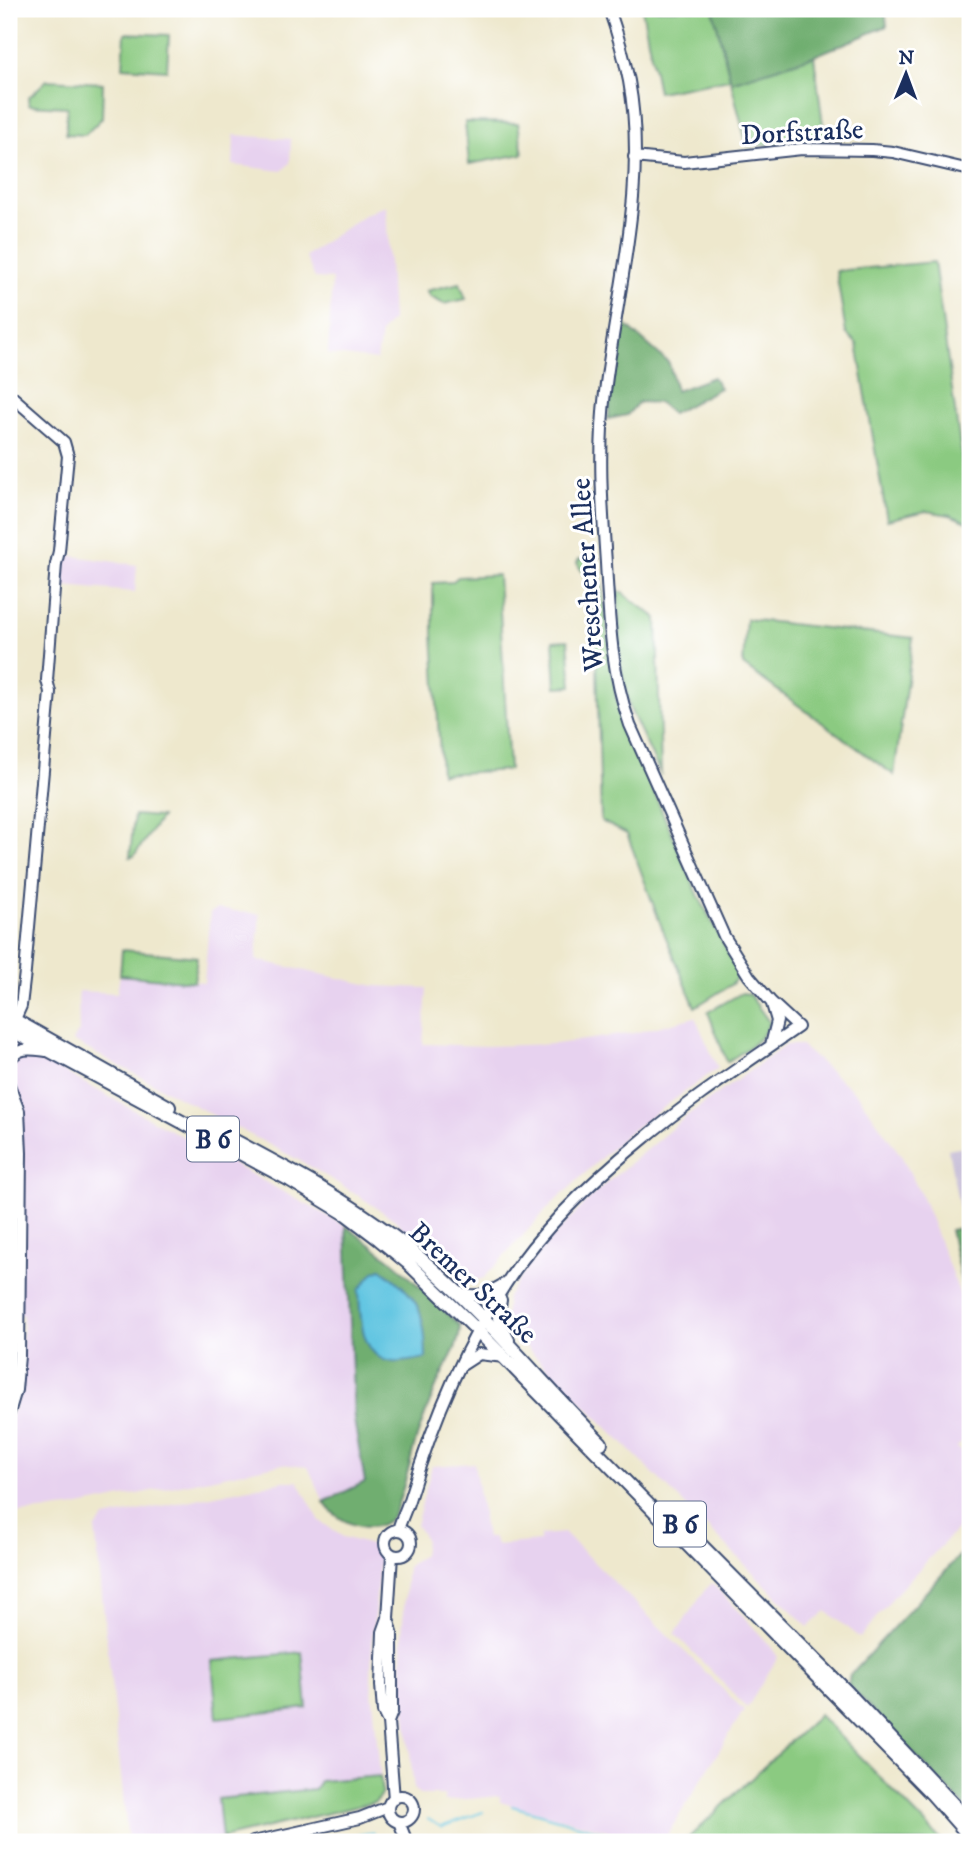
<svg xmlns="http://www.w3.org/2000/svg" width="979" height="1851" viewBox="0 0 979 1851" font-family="'IM FELL DW Pica',serif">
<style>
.built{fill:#e7d2ef}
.industrial{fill:#c8bfd8}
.green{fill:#8bca81;stroke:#537c70;stroke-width:2}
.forest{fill:#70ae6f;stroke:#466e66;stroke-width:2}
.water{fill:#64c6e2;stroke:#407aa0;stroke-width:2}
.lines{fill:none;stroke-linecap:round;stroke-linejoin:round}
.stream{stroke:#64c6e2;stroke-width:2}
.secondary-casing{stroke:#3b4b6f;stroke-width:14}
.primary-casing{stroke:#3b4b6f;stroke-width:16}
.secondary{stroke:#fff;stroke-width:10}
.primary{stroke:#fff;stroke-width:12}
.labels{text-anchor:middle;stroke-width:6;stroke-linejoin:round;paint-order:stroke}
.shield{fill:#fff;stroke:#5f6d8e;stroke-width:2}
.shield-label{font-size:26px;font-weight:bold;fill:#1b2f5e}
.street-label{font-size:28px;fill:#1b2f5e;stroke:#fff}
</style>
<rect width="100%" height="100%" fill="#fff"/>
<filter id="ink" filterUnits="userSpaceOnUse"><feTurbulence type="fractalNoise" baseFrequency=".0143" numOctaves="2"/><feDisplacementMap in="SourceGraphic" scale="14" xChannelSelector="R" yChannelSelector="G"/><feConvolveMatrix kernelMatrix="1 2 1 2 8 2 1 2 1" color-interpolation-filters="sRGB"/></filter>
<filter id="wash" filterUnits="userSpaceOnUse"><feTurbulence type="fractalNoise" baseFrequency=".00686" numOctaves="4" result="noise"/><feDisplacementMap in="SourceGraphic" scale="28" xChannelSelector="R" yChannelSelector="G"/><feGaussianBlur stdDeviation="1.57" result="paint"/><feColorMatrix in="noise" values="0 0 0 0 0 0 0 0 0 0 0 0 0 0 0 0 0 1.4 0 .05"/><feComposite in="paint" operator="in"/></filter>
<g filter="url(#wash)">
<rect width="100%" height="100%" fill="#eee8cd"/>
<!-- built -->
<path class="built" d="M234 135 291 139 290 163 282 171 233 165Z
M386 205 392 320 381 333 377 360 328 354 332 279 315 278 305 256 364 215Z
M66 555 137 565 135 592 63 586Z
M217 909 260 914 256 960 375 986 427 988 423 1044 486 1046 556 1044 634 1033 695 1017 718 1068 628 1133 550 1206 484 1278 469 1282 460 1278 440 1259 419 1246 395 1220 356 1194 304 1163 72 1041 79 1032 78 991 117 993 120 975 204 982 210 913Z
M9 1042 346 1226 354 1420 365 1482 324 1502 308 1467 281 1464 70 1508 9 1514V1421L21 1390 23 1315H9Z
M786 1045H800L858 1095 902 1157 922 1197 970 1320V1436L957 1447 970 1461V1515L893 1597 860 1638 826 1611 808 1627 513 1334 505 1320 507 1297 539 1251 598 1190 689 1114Z
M474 1463 486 1538H494L496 1545 540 1541V1535L564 1533 744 1710 663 1842H626L606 1830 500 1802V1796L445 1801 444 1795H421L414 1790 402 1680V1633L407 1567 423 1555 425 1539 416 1525 432 1466Z
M283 1481H298L320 1521 343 1537 381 1548 372 1641 371 1679 382 1793 375 1802 205 1842H128L95 1529 105 1518Z
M712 1583 769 1644 778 1657 747 1708 675 1634 704 1591Z"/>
<!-- industrial -->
<path class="industrial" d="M970 1145V1226L963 1227 948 1149Z"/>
<!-- green -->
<path class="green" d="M642 9H713L730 79 658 92Z
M125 33 169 35 167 70 123 67Z
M814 56 825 140 747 146 731 82Z
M47 80 103 83 102 118 85 135 66 134 67 107 29 105 28 98Z
M465 122 518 123 523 154 469 164Z
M934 262 970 516V523L950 515 926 511 887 520 857 344 846 333 836 271Z
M460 283 466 299 444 304 430 297 426 291Z
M579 559 588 560 600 569 616 698 636 751 699 897 735 966 737 977 732 984 695 1007 662 928 627 834 601 821 597 664 591 587 577 563Z
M498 575 509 770 441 774 433 633V583L452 582 458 577Z
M618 590 657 618 661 775 630 709 620 663Z
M746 619 913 638 894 775 743 665Z
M568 640 572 686 556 687 553 641Z
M134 815 161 817 134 856 130 857Z
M122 950 197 957 194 982 120 975Z
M742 993 749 994 769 1022C763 1042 743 1051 727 1062L708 1012Z
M302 1652 307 1708 217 1718 212 1661Z
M819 1715 943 1842H684Z
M380 1776 382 1793 375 1802 222 1838 218 1799 315 1789 320 1781Z"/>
<!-- forest -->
<path class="forest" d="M713 9H885L887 26 814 56 731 82Z
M621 321 669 363 676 391 713 377 720 388 672 414 659 403 639 402 627 415 608 419Z
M346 1226 395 1263 460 1326C460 1345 449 1359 441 1376 432 1396 424 1417 417 1437 411 1455 402 1501 393 1515 376 1539 336 1523 324 1502L365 1482 354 1420Z
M970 1226V1320L950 1230Z
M970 1544V1812L848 1685 850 1675Z"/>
<!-- water -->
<path class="water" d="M381 1269C419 1296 425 1312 426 1358 416 1360 403 1363 393 1362 360 1359 360 1314 359 1290L374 1272Z"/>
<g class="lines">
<!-- stream -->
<path class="stream" d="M512 1806 603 1832 617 1842
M428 1819 441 1827 483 1812
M324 1842 374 1832"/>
</g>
</g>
<g filter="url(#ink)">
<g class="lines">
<defs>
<path id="secondary" d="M634 157 684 162 802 149 872 150 893 152 970 170
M9 394 64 442 68 456 59 551 56 564 47 680 50 692 25 972 21 1006 12 1026
M771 1045 777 1021 772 1004
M9 1061C18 1046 31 1049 46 1051
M9 1085 19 1111 21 1153 19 1356 16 1390 9 1413
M457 1291C475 1300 487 1294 504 1284
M501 1300 498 1318 509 1340
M462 1365 479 1354 504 1357
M385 1543a13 13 0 1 1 26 0a13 13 0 1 1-26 0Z
M398 1530C401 1519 406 1510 409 1500 432 1424 462 1349 507 1282 542 1228 593 1180 642 1140 691 1099 745 1064 798 1027L771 1002 749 976 724 936 630 725C611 671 609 619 606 563 602 506 598 449 605 392 617 290 648 184 629 81 624 56 617 32 609 9
M392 1555 388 1618 383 1632 381 1685 383 1712 388 1722 394 1799
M388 1618 392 1632V1712L388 1722
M388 1809a13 13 0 1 1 26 0a13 13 0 1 1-26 0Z
M399 1822 407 1842
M253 1842 360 1818 388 1807"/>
<path id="primary" d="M9 1017 169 1107
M9 1029 290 1180 346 1214 379 1239 407 1262 477 1330 932 1794 970 1837
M216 1131C286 1168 358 1205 419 1257 485 1314 541 1382 601 1443
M682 1526 848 1693 970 1822"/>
</defs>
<!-- secondary casing -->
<use href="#secondary" class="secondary-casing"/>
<!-- primary casing -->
<use href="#primary" class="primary-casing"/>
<!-- secondary -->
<use href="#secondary" class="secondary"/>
<!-- primary -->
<use href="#primary" class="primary"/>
</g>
</g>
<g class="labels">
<!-- shield labels -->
<g class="shield">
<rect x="187" y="1116.5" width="52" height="45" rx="5"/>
<rect x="654" y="1501.5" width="52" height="45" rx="5"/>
</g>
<g class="shield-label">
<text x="213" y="1148">B 6</text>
<text x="680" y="1533">B 6</text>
</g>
<!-- street labels -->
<g class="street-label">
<text transform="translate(802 131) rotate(-3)" y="10">Dorfstraße</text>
<text transform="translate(586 575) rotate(-94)" y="10">Wreschener Allee</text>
<text transform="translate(474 1282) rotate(43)" y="10">Bremer Straße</text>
</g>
</g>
<!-- margin -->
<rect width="979" height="1851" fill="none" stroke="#fff" stroke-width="35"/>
<!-- north arrow -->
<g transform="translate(906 74) rotate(1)" stroke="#ffffff" stroke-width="5" paint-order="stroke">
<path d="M0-5L12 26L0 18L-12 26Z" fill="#1b2f5e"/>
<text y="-10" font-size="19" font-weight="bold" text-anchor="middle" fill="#1b2f5e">N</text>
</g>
</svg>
